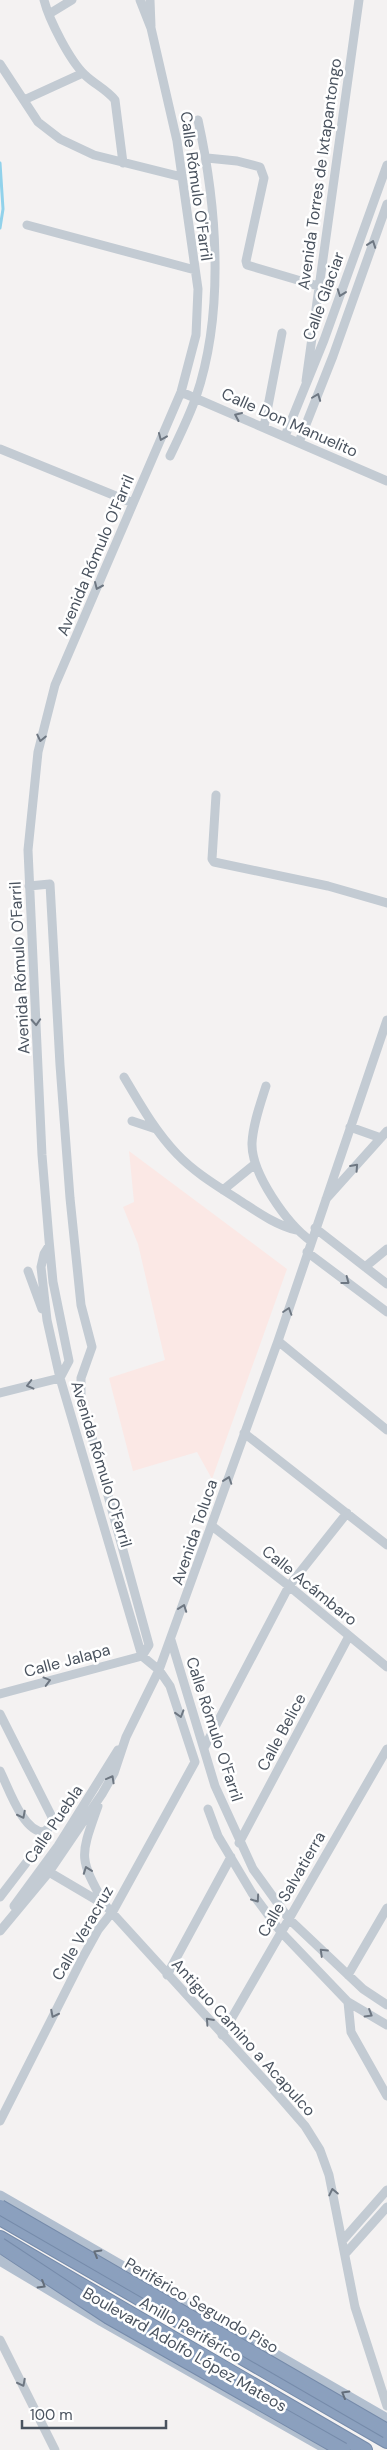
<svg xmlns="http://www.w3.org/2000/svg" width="387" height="2450" viewBox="0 0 387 2450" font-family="'DM Sans',sans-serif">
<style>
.medical{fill:#fbe8e5}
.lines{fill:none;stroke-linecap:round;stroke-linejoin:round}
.stream{stroke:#91d2eb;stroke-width:3}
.highway-casing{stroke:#768baa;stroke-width:16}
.minor{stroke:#c3cbd3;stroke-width:9}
.major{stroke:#b2bfcf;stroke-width:11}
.highway{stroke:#8ba0be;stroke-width:14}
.highway-bridge-casing{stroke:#768baa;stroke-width:16;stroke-linecap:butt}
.highway-bridge{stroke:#8ba0be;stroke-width:14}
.oneway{stroke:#6e7782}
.oneway2{stroke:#646e7b}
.labels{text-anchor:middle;stroke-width:5;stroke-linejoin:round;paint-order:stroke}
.street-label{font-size:16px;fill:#4a535f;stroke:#fff}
</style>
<rect width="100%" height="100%" fill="#f4f2f2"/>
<!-- medical -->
<path class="medical" d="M129 1151 287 1269 212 1479 197 1452 133 1471 109 1378 165 1360 138 1244 123 1207 134 1202Z"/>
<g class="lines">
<!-- stream -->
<path class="stream" d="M0 163 3 209 0 228"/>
<defs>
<path id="highway" d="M0 2218 387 2441
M0 2238 365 2450
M229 2328 250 2349"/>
</defs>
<!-- highway casing -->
<use href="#highway" class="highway-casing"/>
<!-- minor -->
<path class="minor" d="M44 0C49 20 70 61 85 75 94 84 106 89 115 100L123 163
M150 0 151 26
M49 14 72 0
M0 64 38 122 60 139 94 155 182 177
M24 100 83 73
M207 158 237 161 260 167 264 178 246 261 247 265 318 286
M27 225 195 270
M306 381 359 0
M181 392 387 481
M264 427 282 333
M285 436 324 340 387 165
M299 442 333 356 387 204
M0 449 133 503
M170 456C179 437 189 417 196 397 225 312 217 206 198 120
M216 795 212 859 214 862 328 886 387 903
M124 1077C140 1104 155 1131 177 1154 195 1173 219 1187 242 1202 259 1213 276 1225 296 1230
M266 1086C260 1105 253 1124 252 1143 251 1173 287 1224 311 1241
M132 1121 156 1129
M350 1127 381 1138
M223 1190 255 1164
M326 1199 387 1131
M315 1228 387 1284
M307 1252 387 1312
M365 1267 387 1249
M28 1271 42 1309
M278 1341 387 1430
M60 1378 69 1361 53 1282 49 1240 42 1155 28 850 38 752 55 685 181 392 196 335 198 289 177 141 151 28 140 0
M0 1393 60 1378
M244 1433 387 1545
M212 1526 289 1586 387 1667
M171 1640 215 1786 253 1869 289 1919 363 1989 387 2005
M0 1694 142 1656 149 1645 81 1397V1378L92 1347 81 1305 70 1198 60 1065 50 884 29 886
M0 1714 52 1817 51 1826 44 1832C23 1832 9 1789 0 1771
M204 1748 289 1586 347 1513
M98 1806C80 1857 78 1857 105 1905L278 2095 305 2126 320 2150 329 2175 355 2307 387 2406
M208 1809 218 1836 252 1893 281 1932 348 2002 387 2025
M239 1843 349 1636
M49 1872 105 1905
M0 1897 26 1863
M14 1906 58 1846 118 1750
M0 1931 49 1872 102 1794 114 1773 126 1737 159 1670 278 1341 387 1020
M167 1975 231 1857
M348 1975 387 1908
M348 2002 351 2032 387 2096
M222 2035 387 1749
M0 2121 83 1957 98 1930 113 1911 195 1762 170 1686 159 1670 142 1656 60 1378 47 1320 41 1267 44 1254 49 1246
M343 2240 387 2190
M345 2254 387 2207
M0 2340 55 2450"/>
<!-- major -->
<path class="major" d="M0 2196 387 2419
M0 2260 102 2321 329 2450"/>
<!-- highway -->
<use href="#highway" class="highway"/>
<defs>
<path id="highway-bridge" d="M0 2207 387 2431
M0 2245 109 2317 343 2450"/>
</defs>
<!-- highway-bridge casing -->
<use href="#highway-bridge" class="highway-bridge-casing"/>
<!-- highway-bridge -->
<use href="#highway-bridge" class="highway-bridge"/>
</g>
<!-- one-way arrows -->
<defs><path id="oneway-chevron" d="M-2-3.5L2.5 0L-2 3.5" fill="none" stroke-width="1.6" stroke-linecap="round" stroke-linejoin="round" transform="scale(1.25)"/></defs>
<g class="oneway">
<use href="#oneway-chevron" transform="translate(372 244) rotate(-70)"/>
<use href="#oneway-chevron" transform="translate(341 293) rotate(110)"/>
<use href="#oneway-chevron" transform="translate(317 397) rotate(-69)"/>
<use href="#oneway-chevron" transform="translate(238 416) rotate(-156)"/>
<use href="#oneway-chevron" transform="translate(162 437) rotate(113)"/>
<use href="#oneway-chevron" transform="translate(98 586) rotate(114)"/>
<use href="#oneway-chevron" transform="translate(41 738) rotate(102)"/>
<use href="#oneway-chevron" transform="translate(36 1022) rotate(87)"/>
<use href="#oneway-chevron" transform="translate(355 1167) rotate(-48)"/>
<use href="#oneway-chevron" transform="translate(346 1281) rotate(37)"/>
<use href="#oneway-chevron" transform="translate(288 1311) rotate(-72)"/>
<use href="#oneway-chevron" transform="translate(30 1385) rotate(166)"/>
<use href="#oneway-chevron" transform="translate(228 1480) rotate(-71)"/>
<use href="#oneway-chevron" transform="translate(183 1608) rotate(-70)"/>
<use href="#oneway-chevron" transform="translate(47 1681) rotate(-15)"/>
<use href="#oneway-chevron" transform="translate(180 1714) rotate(73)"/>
<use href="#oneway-chevron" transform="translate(111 1779) rotate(-61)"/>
<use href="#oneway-chevron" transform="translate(22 1815) rotate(63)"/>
<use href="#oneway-chevron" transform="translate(87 1870) rotate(-110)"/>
<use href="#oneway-chevron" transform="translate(256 1899) rotate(55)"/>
<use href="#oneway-chevron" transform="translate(323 1952) rotate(-136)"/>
<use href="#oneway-chevron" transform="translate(54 2014) rotate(117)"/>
<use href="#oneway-chevron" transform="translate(369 2014) rotate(31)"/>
<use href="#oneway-chevron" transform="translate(209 2021) rotate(-132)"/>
<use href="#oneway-chevron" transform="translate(333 2192) rotate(-102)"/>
<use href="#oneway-chevron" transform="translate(22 2383) rotate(63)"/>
</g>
<g class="oneway2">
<use href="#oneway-chevron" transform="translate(97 2253) rotate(-150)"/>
<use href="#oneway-chevron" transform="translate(42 2285) rotate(31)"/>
<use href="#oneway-chevron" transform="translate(345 2394) rotate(-150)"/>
</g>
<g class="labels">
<!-- street labels -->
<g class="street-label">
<text transform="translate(319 174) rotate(-82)" y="6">Avenida Torres de Ixtapantongo</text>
<text transform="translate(197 186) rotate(82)" y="6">Calle Rómulo O'Farril</text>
<text transform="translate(323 296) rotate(-70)" y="6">Calle Glaciar</text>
<text transform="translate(290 422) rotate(24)" y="6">Calle Don Manuelito</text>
<text transform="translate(95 555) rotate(-67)" y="6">Avenida Rómulo O'Farril</text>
<text transform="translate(19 968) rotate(-93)" y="6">Avenida Rómulo O'Farril</text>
<text transform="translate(102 1464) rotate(73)" y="6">Avenida Rómulo O'Farril</text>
<text transform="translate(194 1532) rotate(-71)" y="6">Avenida Toluca</text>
<text transform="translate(310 1585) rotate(39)" y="6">Calle Acámbaro</text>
<text transform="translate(67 1660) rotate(-15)" y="6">Calle Jalapa</text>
<text transform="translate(215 1729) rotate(72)" y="6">Calle Rómulo O'Farril</text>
<text transform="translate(281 1732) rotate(-62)" y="6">Calle Belice</text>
<text transform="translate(53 1824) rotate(-56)" y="6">Calle Puebla</text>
<text transform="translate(291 1884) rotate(-60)" y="6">Calle Salvatierra</text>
<text transform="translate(82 1933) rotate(-60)" y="6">Calle Veracruz</text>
<text transform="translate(244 2037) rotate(48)" y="6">Antiguo Camino a Acapulco</text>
<text transform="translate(202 2305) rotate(30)" y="6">Periférico Segundo Piso</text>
<text transform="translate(191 2329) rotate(30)" y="6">Anillo Periférico</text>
<text transform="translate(185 2349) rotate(30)" y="6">Boulevard Adolfo López Mateos</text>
</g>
</g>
<!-- scale -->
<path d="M22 2420v8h144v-8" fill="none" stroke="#4a535f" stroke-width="2.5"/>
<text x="30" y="2420" font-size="15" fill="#4a535f" stroke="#ffffff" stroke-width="4" paint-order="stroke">100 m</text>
</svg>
